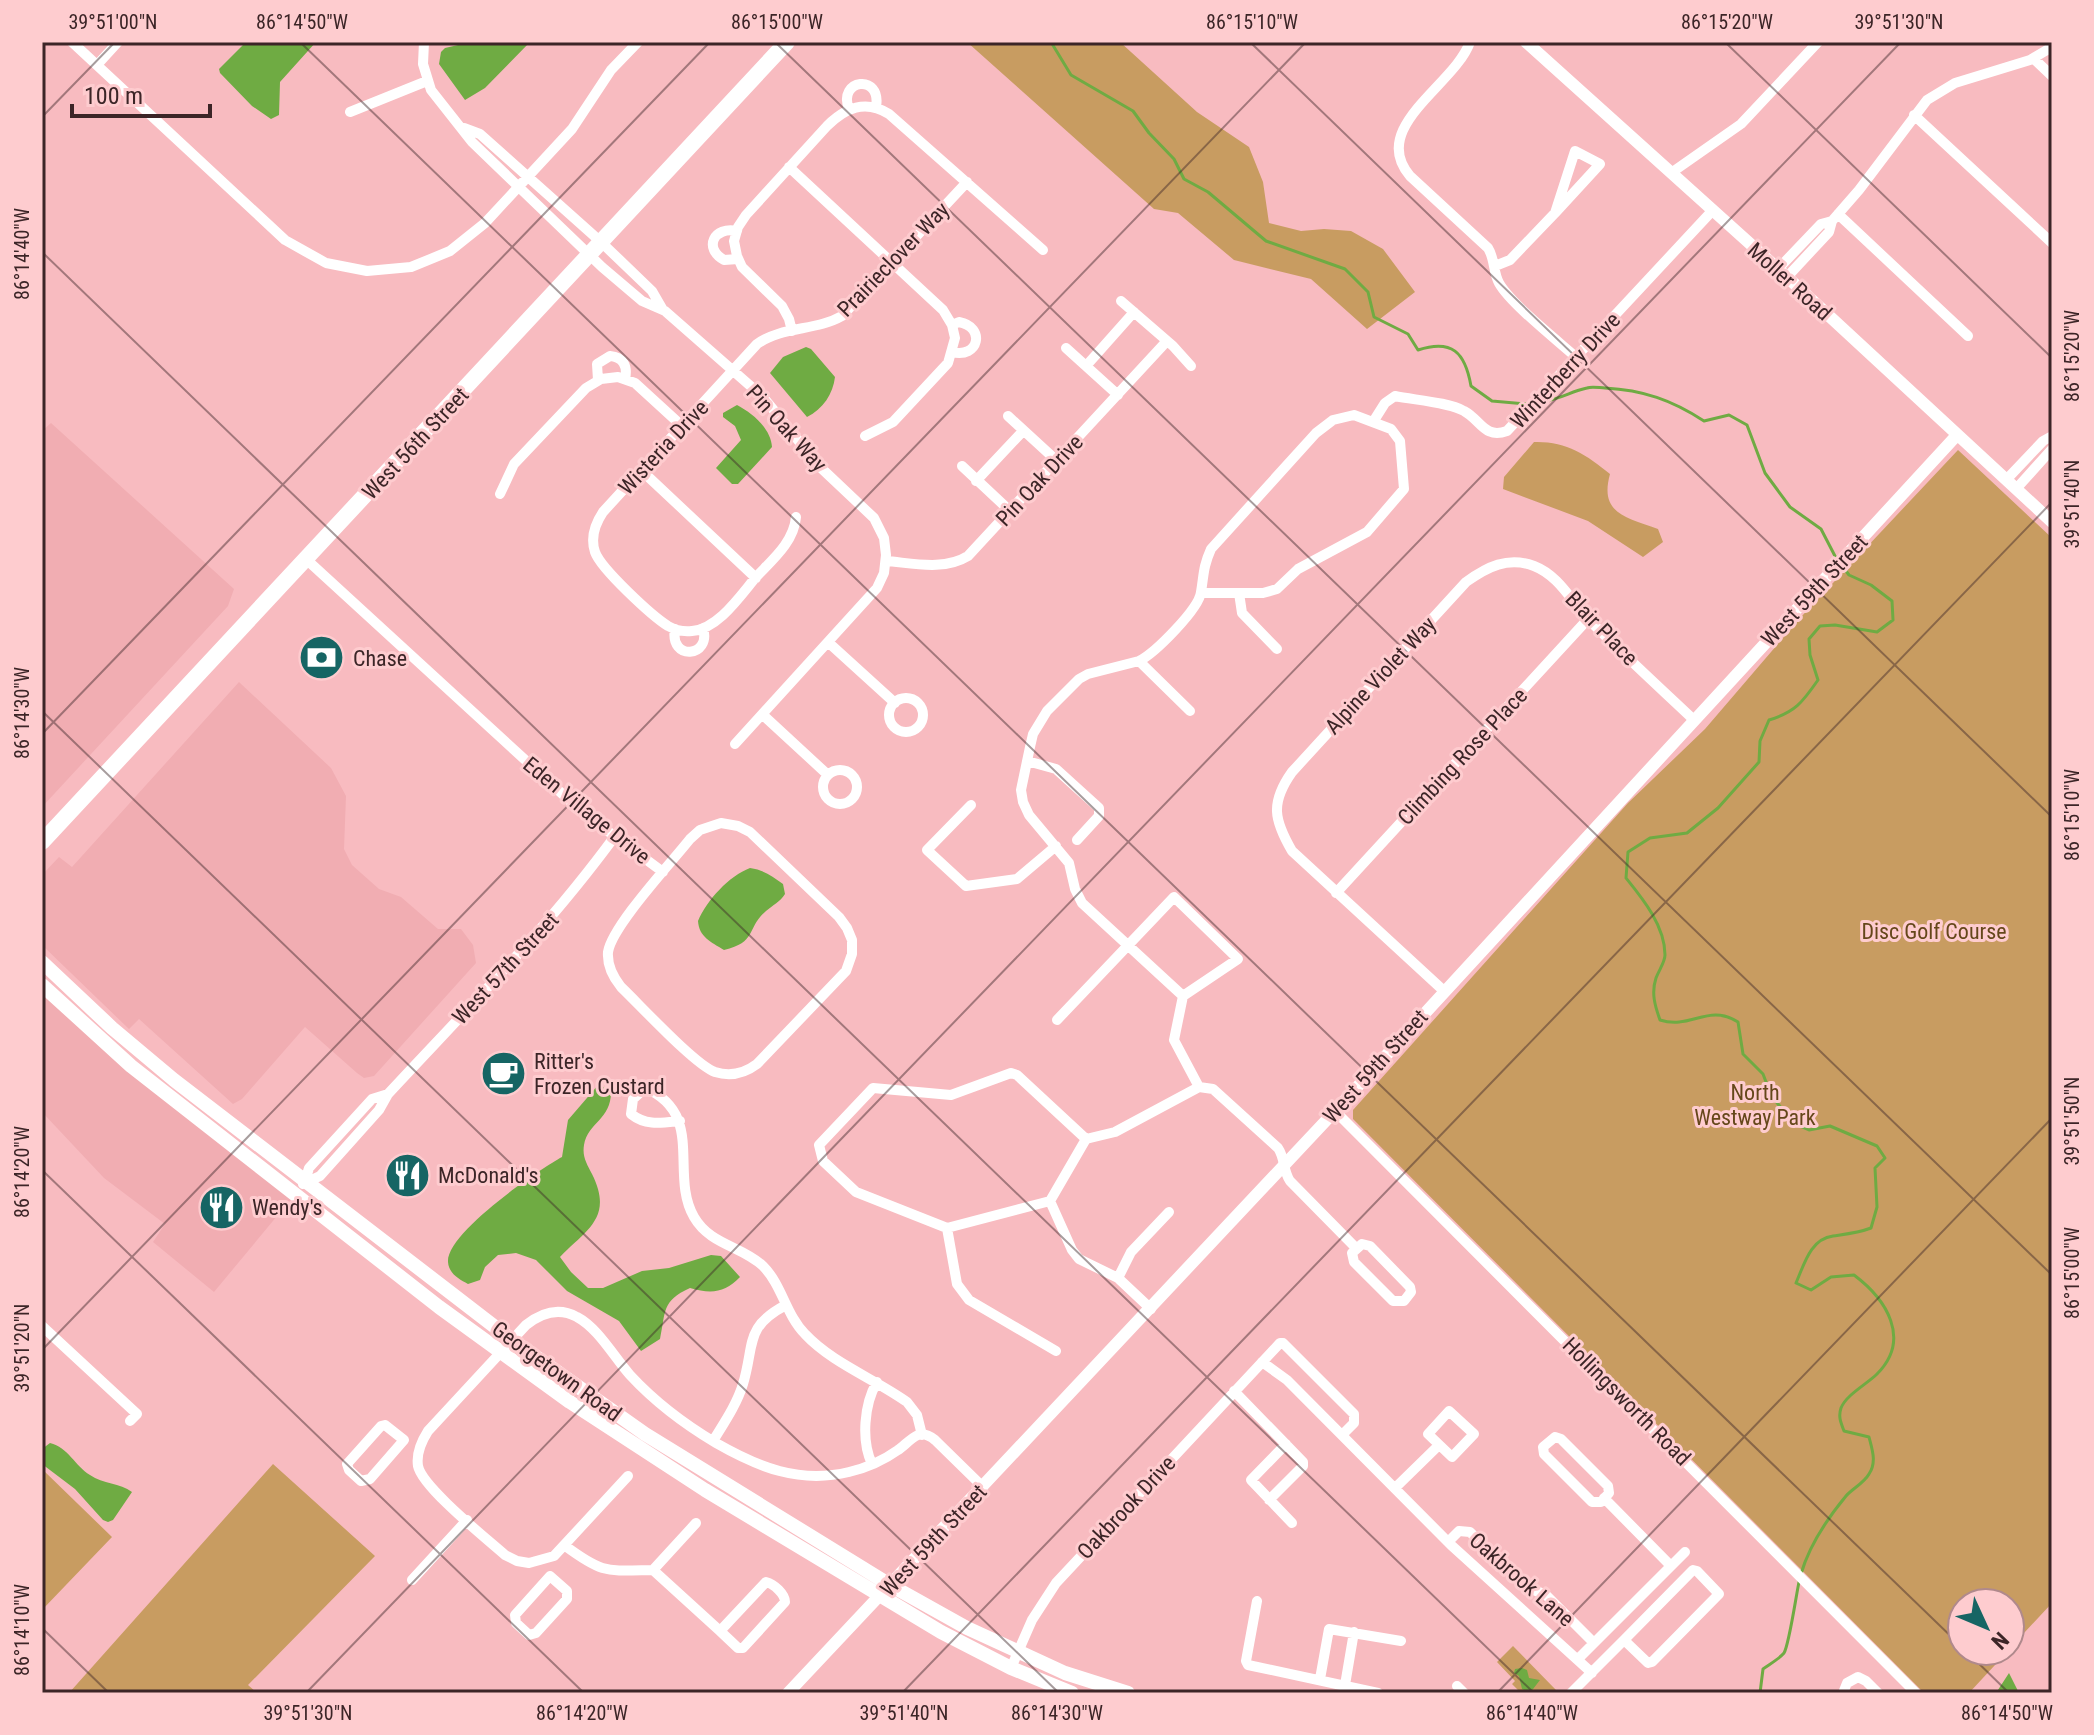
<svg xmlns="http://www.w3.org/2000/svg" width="2094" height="1735" viewBox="0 0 2094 1735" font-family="'Roboto Condensed',sans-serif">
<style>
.built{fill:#f1adb2}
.green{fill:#c89c61}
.water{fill:#6fab43}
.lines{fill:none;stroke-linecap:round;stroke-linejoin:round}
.stream{stroke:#6fab43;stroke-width:3}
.minor{stroke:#fff;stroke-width:10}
.tertiary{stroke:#fff;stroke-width:12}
.secondary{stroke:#fff;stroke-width:14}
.primary{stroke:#fff;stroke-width:16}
.ticks{fill:none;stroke:#3c2527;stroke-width:2;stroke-opacity:0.45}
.labels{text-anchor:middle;stroke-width:6;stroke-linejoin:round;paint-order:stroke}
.street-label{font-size:22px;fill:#3c2527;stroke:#fecccf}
.poi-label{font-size:22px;fill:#3c2527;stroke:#fecccf;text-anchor:start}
.park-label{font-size:22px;fill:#65471a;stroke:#fecccf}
.neatline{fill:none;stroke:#3c2527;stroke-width:3}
.ticks-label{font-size:20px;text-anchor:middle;fill:#3c2527}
</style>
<rect width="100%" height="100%" fill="#f8bbc0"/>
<!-- built -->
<path class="built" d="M51 423 234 589 228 606 42 807V431Z
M239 682 331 768 346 796 344 849 352 865 379 889 401 897 438 929H461L473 945 476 963 374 1076 364 1078 357 1073 305 1027 242 1099 233 1104 139 1019 129 1029 42 945V875L59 857 72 867Z
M42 991 292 1198 214 1292 153 1242 165 1224 104 1178 42 1112Z"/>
<!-- green -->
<path class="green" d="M967 42H1120L1197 112 1249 147 1263 182 1269 223 1301 231 1324 229 1351 231 1383 249 1415 292 1367 329 1311 279 1234 260 1178 213 1154 209Z
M1534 442C1565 441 1586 454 1610 474 1599 514 1626 517 1658 529L1663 542 1643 557 1588 521 1503 489 1504 477Z
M1958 450 2052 538V1603L2010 1648V1603H1962V1651H2008L1969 1693H1924L1353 1119V1110L1628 803 1705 729 1801 617Z
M273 1464 375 1556 248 1685 257 1693H69Z
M42 1469 112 1537 42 1610Z
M1513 1646 1556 1690 1553 1693H1521L1512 1684 1515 1681 1497 1662Z"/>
<!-- water -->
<path class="water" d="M246 42H316L280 82 279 115 271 119 252 106 220 73 219 69Z
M471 42H530L485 88 465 100 439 64 441 52 445 48Z
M806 347 811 349 835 377C833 394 823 409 807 417L770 373 783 357Z
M737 405C752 413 771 428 772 447L738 484H732L716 468 741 440 735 426 723 417V413Z
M750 868C764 870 772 876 783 884L785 894C780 902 773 905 766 911 746 928 758 942 724 950 711 942 699 937 698 921 707 900 729 876 750 868Z
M599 1084 611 1092C611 1120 588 1122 584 1145 582 1157 587 1164 592 1174 614 1218 586 1230 560 1257L571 1272 588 1288H603L642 1271 669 1268 711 1255 721 1256 740 1277C725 1293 711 1294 690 1288 661 1301 666 1312 660 1339L641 1351 619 1321 567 1291 536 1260 516 1253 498 1255 485 1267 480 1280 468 1284C459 1279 449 1274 448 1262 446 1233 538 1170 562 1157L568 1120Z
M50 1443C68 1447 75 1466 90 1475 103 1484 120 1483 132 1492L113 1520 108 1522 103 1520 75 1489 42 1464V1449Z
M1522 1668 1527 1670 1529 1678 1540 1680 1530 1693 1522 1689 1519 1676 1514 1673 1515 1669Z
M2009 1673 2019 1693H1996Z"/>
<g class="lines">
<!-- stream -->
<path class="stream" d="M1051 42 1071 75 1133 111 1149 133 1174 159 1184 179 1208 192 1266 241 1345 269 1368 292 1374 317 1408 334 1418 350C1452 339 1465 352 1471 386L1492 401 1527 404
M1545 401C1560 399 1572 391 1587 388 1592 386 1600 388 1605 388 1643 390 1672 400 1704 421L1729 415 1747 425 1765 473 1790 507 1821 529 1836 558
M1801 1574C1809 1546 1827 1519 1846 1496 1852 1489 1864 1483 1869 1474 1877 1462 1872 1449 1869 1437L1844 1431C1841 1423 1838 1417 1841 1408 1846 1395 1867 1384 1877 1374 1912 1339 1886 1299 1854 1275L1831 1277 1811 1290 1796 1283C1804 1265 1810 1239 1833 1236 1847 1234 1858 1233 1871 1228L1877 1207 1875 1168 1885 1158 1877 1146 1830 1126 1809 1130 1793 1123 1771 1095 1763 1074 1743 1054 1738 1022C1708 1003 1691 1030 1660 1020 1655 1006 1651 993 1656 978 1659 970 1665 962 1665 955 1665 926 1643 899 1626 878L1628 852 1650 838 1687 833 1718 808 1759 762 1760 741 1769 720C1795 712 1802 703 1818 680L1810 655 1809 639 1820 626 1835 625 1877 632 1893 620 1892 601 1871 585 1849 575 1843 567
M1760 1693 1763 1669C1770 1664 1779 1659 1784 1653 1789 1645 1796 1596 1799 1582"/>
<!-- minor -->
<path class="minor" d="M72 42 285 240 326 263 367 271 411 267 450 251 485 223 572 129 611 70 638 42
M424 42 423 64 431 90 472 142 602 267 642 301 665 311 763 397 819 466 874 518 884 538 886 555 884 573 877 588 735 744
M1470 42C1455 85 1368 127 1410 176L1488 248C1495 259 1493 272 1499 283 1510 303 1558 341 1577 358
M2034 59 2052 76
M97 65 118 42
M849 109C837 79 882 73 876 107
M350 112 427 81
M1914 115 2052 243
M464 128 480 134 601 242 652 291 663 310
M789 167 943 310 952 325 955 338 948 363 893 422 865 436
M1671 173 1741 124 1818 42
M1838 214 1968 336
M737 231C714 226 703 248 724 260L738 259
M1495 266 1510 260 1555 213 1575 151 1600 164 1555 213
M1778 269 1821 224 1832 221
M1787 277 1829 232 1832 221 1859 190 1927 100 1955 83 2030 60 2052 47
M1121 301 1173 346 1191 366
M952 325 959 322C986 327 979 359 952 352
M792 331 789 319 782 306 742 267 737 256 734 241 738 227 746 215 827 126C845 108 865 99 889 114L1043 250
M1066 348 1118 395
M1086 366 1134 312
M598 380 597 364 610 356C623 357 628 366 625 379
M1008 416 1057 461
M1373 422 1385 403 1395 396C1414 400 1448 402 1464 411 1481 420 1484 439 1507 431L1713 210
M962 466 1010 511
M641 470 756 578
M2006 480 2043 441 2052 436
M976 481 1023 431
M2016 489 2052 449
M500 494 514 464 586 388 601 379 618 377 635 383 682 426
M796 517C794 542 772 560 756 577 740 596 718 629 692 631 684 632 675 630 668 626 652 616 601 569 595 552 590 537 595 524 603 512L757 344C782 326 816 331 842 316L967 182
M307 560 582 812 663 872
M886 561C912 563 944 571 968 556L1166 342
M1201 593H1239L1242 613 1277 649
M675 629C669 661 712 658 703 628
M829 643 895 703
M1139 661 1088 674 1079 679 1047 711 1033 734 1030 747 1021 790 1023 802 1029 815 1069 863 1075 889 1082 903 1183 996
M889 715a17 17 0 1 1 34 0a17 17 0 1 1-34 0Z
M1190 711 1139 661C1155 653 1199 609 1201 592 1204 574 1203 567 1211 549L1316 433 1333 420 1354 415 1391 429 1400 441 1404 489 1367 532 1298 569 1277 589 1263 593H1239
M763 715 828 775
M1027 761 1056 769 1099 808V816L1077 840
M823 787a17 17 0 1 1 34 0a17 17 0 1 1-34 0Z
M971 805 927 850 966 886 1017 879 1056 846
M721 823 738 826 750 832 839 917 847 928 852 940V954L846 971 757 1064C745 1073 731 1077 715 1072 695 1065 640 1005 621 987 613 977 607 965 608 952 612 926 672 862 690 839L700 830Z
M1336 893 1588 619
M1444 991 1292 851C1274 820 1270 803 1292 772L1466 582C1487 567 1508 556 1534 566 1560 576 1572 603 1591 622 1624 655 1659 687 1694 720
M1183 996 1174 1040 1199 1087
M1057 1020 1174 897 1238 959 1183 996
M1199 1087 1213 1089 1278 1148C1285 1158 1283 1171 1290 1181L1356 1248
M1335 1111 1916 1693
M680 1121C661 1123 646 1126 631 1114L633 1099 645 1088C706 1114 669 1174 694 1217 710 1245 742 1246 763 1266 782 1285 786 1315 805 1334 832 1363 875 1379 907 1402L917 1415 922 1435
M305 1181 309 1168 372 1099 388 1094
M303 1184 320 1176 379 1110 388 1094C466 1010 547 929 615 836
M1050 1201 947 1228 856 1192 823 1161 819 1145 873 1088 951 1095 1011 1073 1017 1075 1086 1139
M1050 1201 1086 1139 1115 1132 1199 1087
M1050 1201 1072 1250 1079 1259 1118 1278 1151 1309
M947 1228 957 1284 969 1300 1056 1351
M1362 1244 1370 1246 1410 1287 1411 1292 1404 1301H1393L1354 1262 1352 1253Z
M1118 1278 1131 1252 1169 1212
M42 1326 137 1414 130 1421
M1262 1362 1287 1380 1451 1545 1592 1673
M1234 1391 1303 1462V1466L1269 1500
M1449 1411 1474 1434 1452 1457 1428 1434Z
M385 1425 404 1440 370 1479 361 1481 349 1470 347 1464 381 1426Z
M1555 1437 1561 1439 1608 1486 1609 1493 1601 1502H1592L1544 1454 1543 1447Z
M713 1441C724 1423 737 1404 743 1384 755 1344 744 1327 786 1305
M1286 1444 1251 1480 1292 1523
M872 1464C861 1441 864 1404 877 1382
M628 1476 554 1556 529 1563 517 1561 505 1555C487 1539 422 1487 418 1466 416 1453 421 1442 428 1431L526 1325C541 1313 559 1307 577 1317 598 1328 614 1357 630 1375 655 1402 684 1424 716 1443 758 1467 799 1484 849 1472 866 1468 884 1460 898 1450 904 1446 911 1438 918 1435 924 1433 930 1436 935 1440L983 1487
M1395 1488 1438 1446
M1604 1498 1671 1566
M1448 1542 1459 1531 1470 1532 1524 1586 1546 1595 1594 1643
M564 1545C603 1574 606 1571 653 1570L696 1523
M653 1570 720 1631
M1693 1570 1697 1571 1719 1594 1652 1662 1648 1663 1624 1640Z
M550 1576 567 1591V1599L536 1633 529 1635 516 1623 515 1615Z
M412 1580 467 1520
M766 1582C774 1584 785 1594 785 1602L743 1648H738L720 1631Z
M1257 1601 1246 1661 1248 1665 1378 1693
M1578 1659 1685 1552
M1011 1668 1032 1620 1056 1583 1280 1343H1283L1354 1414V1423L1342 1435
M1320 1679 1329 1629 1401 1641
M1345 1685 1354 1632
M1457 1686 1464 1693
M1571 1693 1624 1640
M1843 1693 1847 1683 1858 1677 1866 1681 1878 1693"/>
<!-- tertiary -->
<path class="tertiary" d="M1526 42 1787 277 2052 522
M788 1693 1335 1111 1957 435"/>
<!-- secondary -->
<path class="secondary" d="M42 962 112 1028 174 1080 512 1340 645 1434 890 1585 967 1628 1065 1673 1128 1693
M42 985 131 1066 439 1307 570 1402 705 1490 941 1632 1011 1668 1072 1693"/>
<!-- primary -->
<path class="primary" d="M42 842 787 42"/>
</g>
<!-- ticks -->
<path class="ticks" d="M300 42 1962 1647M775 42 2052 1275M1250 42 2052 817M1725 42 2052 358M42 117 115 42M42 252 1534 1693M42 711 1059 1693M42 734 710 42M42 1170 584 1693M42 1350 1306 42M42 1628 109 1693M1966 1651 2009 1693M306 1693 1901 42M902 1693 2052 502M1497 1693 2052 1118"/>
<!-- icons -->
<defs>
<symbol id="bank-disc" viewBox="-11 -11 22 22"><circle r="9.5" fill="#166564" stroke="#fecccf"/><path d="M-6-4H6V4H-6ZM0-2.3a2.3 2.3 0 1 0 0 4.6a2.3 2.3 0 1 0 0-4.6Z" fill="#fff"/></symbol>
<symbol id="cafe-disc" viewBox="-11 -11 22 22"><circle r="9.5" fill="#166564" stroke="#fecccf"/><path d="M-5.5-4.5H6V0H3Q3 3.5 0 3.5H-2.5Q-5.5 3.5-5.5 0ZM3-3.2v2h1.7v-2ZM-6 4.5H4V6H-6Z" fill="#fff"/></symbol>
<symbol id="restaurant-disc" viewBox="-11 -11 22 22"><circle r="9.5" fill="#166564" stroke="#fecccf"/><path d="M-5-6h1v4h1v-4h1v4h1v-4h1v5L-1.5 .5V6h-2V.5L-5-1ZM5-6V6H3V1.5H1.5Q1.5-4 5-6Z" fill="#fff"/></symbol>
</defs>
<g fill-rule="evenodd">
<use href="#bank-disc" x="296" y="632" width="51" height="51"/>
<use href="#cafe-disc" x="478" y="1048" width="51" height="51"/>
<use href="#restaurant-disc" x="382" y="1150" width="51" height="51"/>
<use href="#restaurant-disc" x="196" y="1182" width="51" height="51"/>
</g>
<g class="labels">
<!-- street labels -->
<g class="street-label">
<text transform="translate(893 259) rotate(-46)" y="8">Prairieclover Way</text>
<text transform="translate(1790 281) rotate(42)" y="8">Moller Road</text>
<text transform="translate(1565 370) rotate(-47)" y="8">Winterberry Drive</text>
<text transform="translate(787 428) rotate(48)" y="8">Pin Oak Way</text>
<text transform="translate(415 443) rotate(-47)" y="8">West 56th Street</text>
<text transform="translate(663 447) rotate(-47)" y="8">Wisteria Drive</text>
<text transform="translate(1039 480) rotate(-47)" y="8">Pin Oak Drive</text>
<text transform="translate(1814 590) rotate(-47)" y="8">West 59th Street</text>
<text transform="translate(1602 628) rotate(46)" y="8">Blair Place</text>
<text transform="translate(1380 675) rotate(-47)" y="8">Alpine Violet Way</text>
<text transform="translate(1462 756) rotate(-47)" y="8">Climbing Rose Place</text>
<text transform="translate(587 810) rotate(39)" y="8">Eden Village Drive</text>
<text transform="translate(505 968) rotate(-47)" y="8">West 57th Street</text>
<text transform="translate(1375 1066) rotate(-48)" y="8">West 59th Street</text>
<text transform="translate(557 1371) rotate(36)" y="8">Georgetown Road</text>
<text transform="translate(1627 1401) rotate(45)" y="8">Hollingsworth Road</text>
<text transform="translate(1126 1507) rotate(-47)" y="8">Oakbrook Drive</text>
<text transform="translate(933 1540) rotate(-47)" y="8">West 59th Street</text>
<text transform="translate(1522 1579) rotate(41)" y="8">Oakbrook Lane</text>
</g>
<!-- poi labels -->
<g class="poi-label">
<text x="353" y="666">Chase</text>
<text x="534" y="1069">Ritter's<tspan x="534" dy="25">Frozen Custard</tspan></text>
<text x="438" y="1183">McDonald's</text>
<text x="252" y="1215">Wendy's</text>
</g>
<!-- park labels -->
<g class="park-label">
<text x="1934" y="939">Disc Golf Course</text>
<text x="1755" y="1100">North<tspan x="1755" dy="25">Westway Park</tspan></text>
</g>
</g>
<!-- border -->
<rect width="2094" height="1735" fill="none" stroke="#fecccf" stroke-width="88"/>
<!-- north arrow -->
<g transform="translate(1986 1627) rotate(134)"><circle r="38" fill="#fecccf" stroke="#b0898c" stroke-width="2"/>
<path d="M0-6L14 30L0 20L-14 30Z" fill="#166564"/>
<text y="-12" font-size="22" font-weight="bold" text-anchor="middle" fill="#3c2527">N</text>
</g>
<!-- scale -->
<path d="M72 104v12h138v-12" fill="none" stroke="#3c2527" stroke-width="4"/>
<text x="84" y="104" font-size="24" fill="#3c2527" stroke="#fecccf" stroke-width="6" paint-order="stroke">100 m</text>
<rect x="44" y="44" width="2006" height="1647" class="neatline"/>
<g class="ticks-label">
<text x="113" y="29">39°51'00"N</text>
<text x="302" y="29">86°14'50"W</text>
<text x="777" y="29">86°15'00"W</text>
<text x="1252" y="29">86°15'10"W</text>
<text x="1727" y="29">86°15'20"W</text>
<text x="1899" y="29">39°51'30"N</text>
<text transform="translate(22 254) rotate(-90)" y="7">86°14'40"W</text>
<text transform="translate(2072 356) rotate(-90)" y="7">86°15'20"W</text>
<text transform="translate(2072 504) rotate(-90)" y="7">39°51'40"N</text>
<text transform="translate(22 713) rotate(-90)" y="7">86°14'30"W</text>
<text transform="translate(2072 815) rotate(-90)" y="7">86°15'10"W</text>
<text transform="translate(2072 1121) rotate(-90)" y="7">39°51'50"N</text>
<text transform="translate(22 1172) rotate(-90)" y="7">86°14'20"W</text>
<text transform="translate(2072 1273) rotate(-90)" y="7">86°15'00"W</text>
<text transform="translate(22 1348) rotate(-90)" y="7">39°51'20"N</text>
<text transform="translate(22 1630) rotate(-90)" y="7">86°14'10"W</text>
<text x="308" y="1720">39°51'30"N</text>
<text x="582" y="1720">86°14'20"W</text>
<text x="904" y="1720">39°51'40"N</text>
<text x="1057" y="1720">86°14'30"W</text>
<text x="1532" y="1720">86°14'40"W</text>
<text x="2007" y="1720">86°14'50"W</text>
</g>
</svg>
